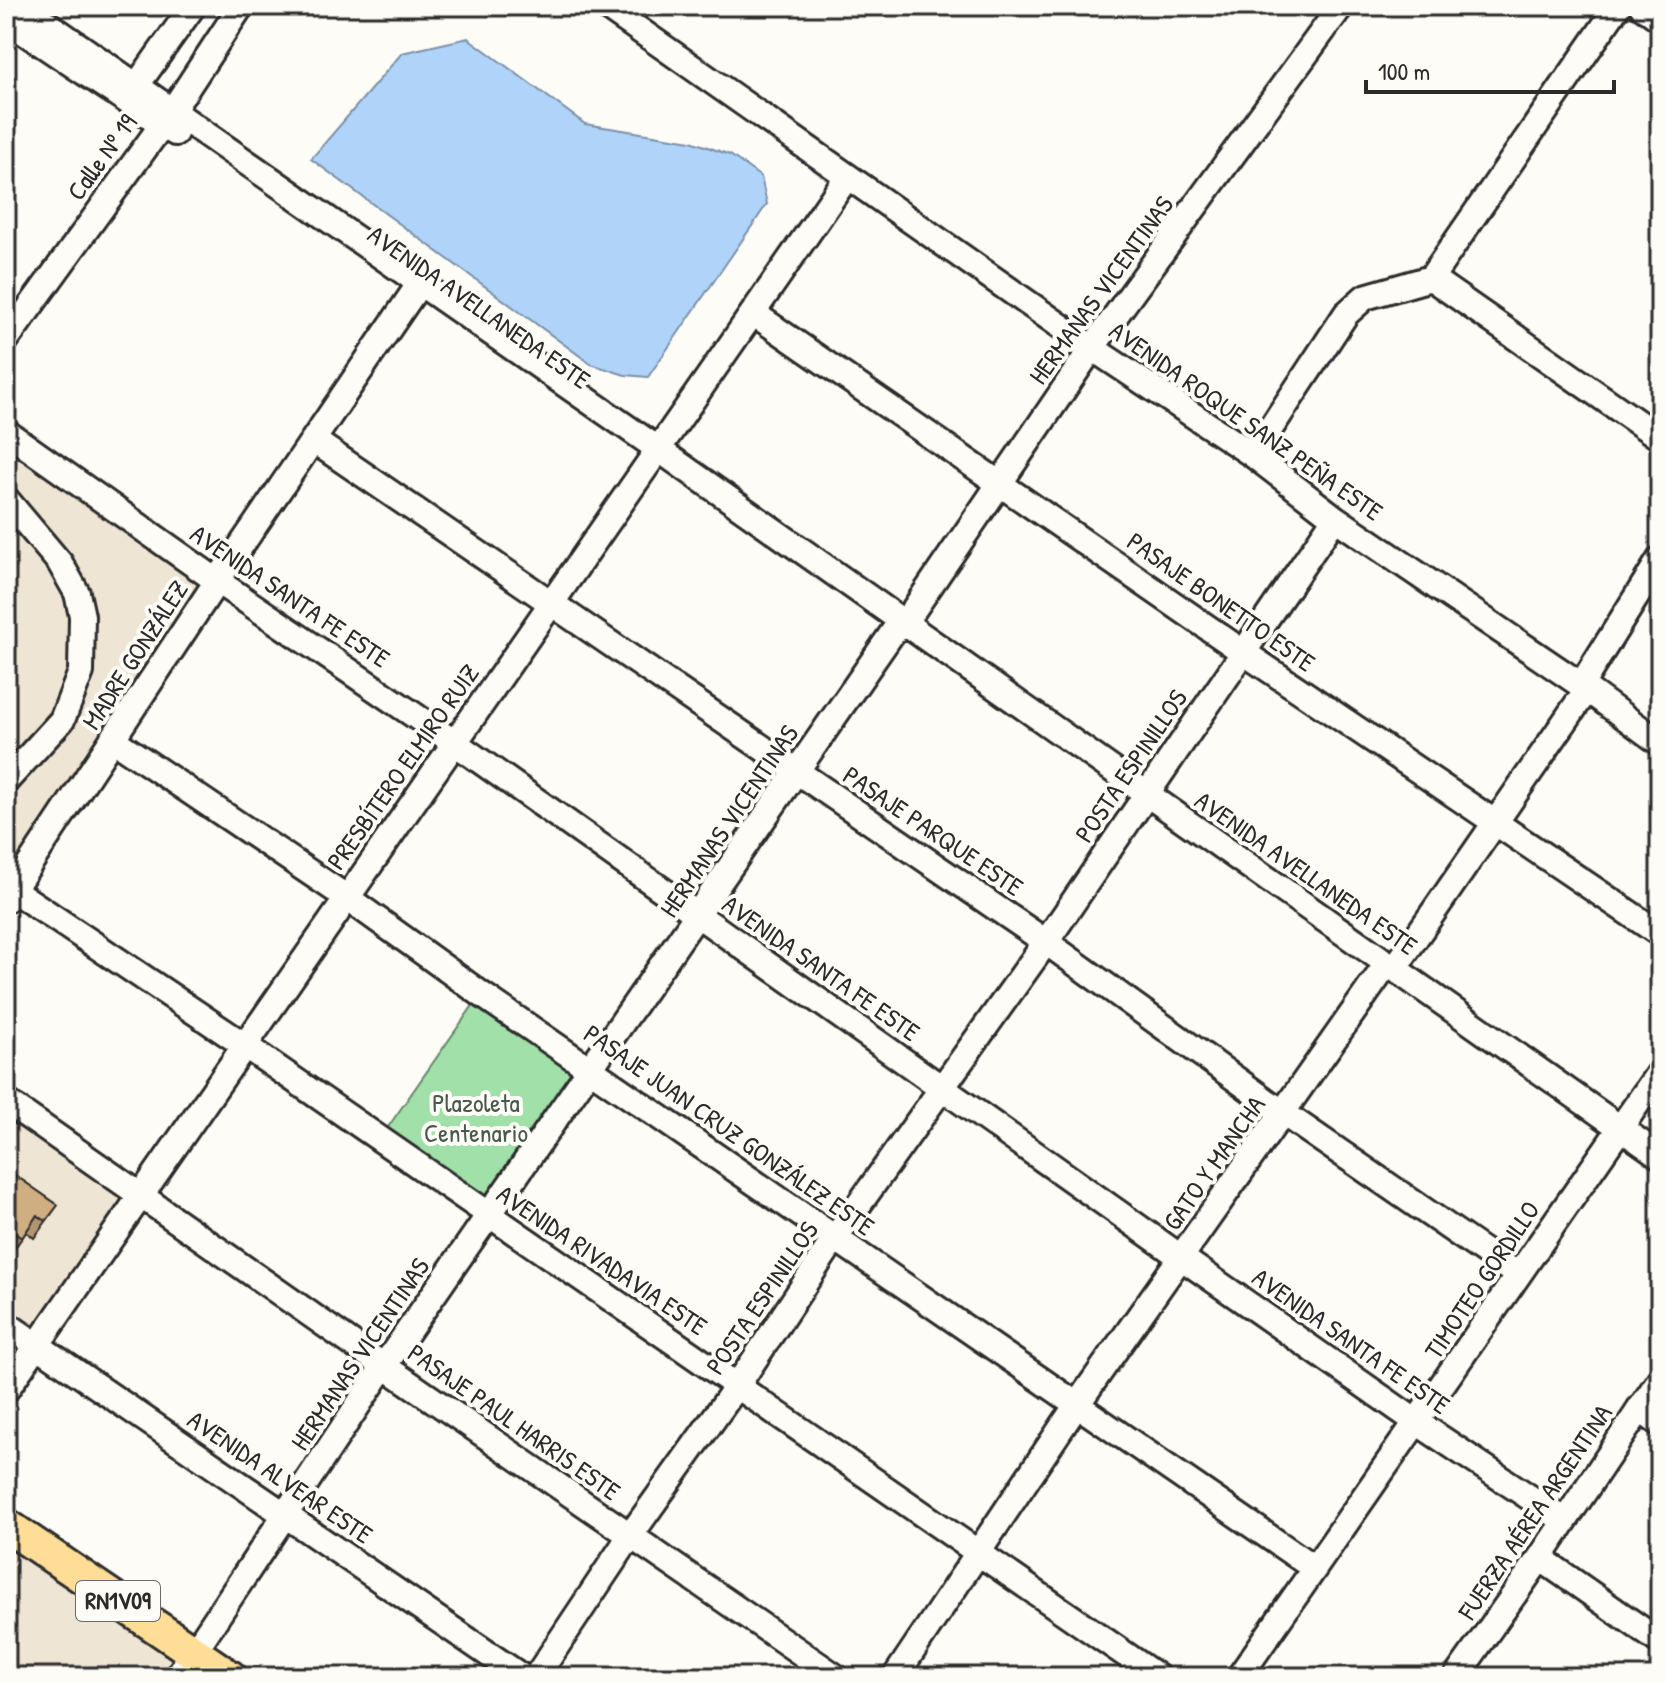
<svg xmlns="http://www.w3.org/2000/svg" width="1666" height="1683" viewBox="0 0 1666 1683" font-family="'Patrick Hand',sans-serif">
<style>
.built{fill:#efe5d4}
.green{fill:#a1e0a9;stroke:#66866a;stroke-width:2}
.water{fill:#b0d4f9;stroke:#7b90a7;stroke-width:2}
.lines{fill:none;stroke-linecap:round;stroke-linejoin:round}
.minor-casing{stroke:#2b2b2b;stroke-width:30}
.major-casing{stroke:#2b2b2b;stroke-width:38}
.minor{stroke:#fdfcf7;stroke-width:24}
.major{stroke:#fedd96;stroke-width:32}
.wall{fill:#b29670;stroke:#2b2b2b;stroke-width:2}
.building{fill:#cfae82;stroke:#2b2b2b;stroke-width:2}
.labels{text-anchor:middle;stroke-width:8;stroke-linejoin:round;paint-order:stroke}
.shield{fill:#fdfcf7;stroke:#6a6a68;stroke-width:2}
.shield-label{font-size:24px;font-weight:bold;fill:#2b2b2b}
.street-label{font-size:26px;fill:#2b2b2b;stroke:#fdfcf7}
.park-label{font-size:26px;fill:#48584a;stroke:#fdfcf7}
</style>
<rect width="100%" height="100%" fill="#fdfcf7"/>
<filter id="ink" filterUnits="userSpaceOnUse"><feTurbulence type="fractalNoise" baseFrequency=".0125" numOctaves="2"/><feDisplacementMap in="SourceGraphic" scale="16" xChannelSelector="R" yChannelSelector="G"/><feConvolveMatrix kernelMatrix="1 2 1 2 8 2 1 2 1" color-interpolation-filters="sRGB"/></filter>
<g filter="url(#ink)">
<!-- built -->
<path class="built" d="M6 432 217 581 6 900Z
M6 1101 140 1194 37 1345 6 1324Z
M6 1525 230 1677H6Z"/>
<!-- green -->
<path class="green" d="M481 994 591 1068 488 1216 379 1140Z"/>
<!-- water -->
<path class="water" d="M468 38 585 124 691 141 730 155 761 177 767 204 648 377 625 375 591 364 311 159 402 53Z"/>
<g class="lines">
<defs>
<path id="minor" d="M22 6 658 449 1660 1156
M605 6 1092 348 1253 455 1335 518 1581 685 1660 743
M1642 6 1660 19
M6 20 175 133
M137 85 193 6
M1431 278 1660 438
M753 313 1243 652 1660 934
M6 340 172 111 241 6
M6 432 217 581 455 743 1182 1258 1418 1423 1565 1521
M313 440 1046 942 1283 1113 1518 1275
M1253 455 1346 314 1365 297 1431 278 1618 6
M6 499 60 563 77 593 82 616 81 672 62 720 6 781
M1581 685 1660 559
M112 739 346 897 481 994 1314 1568
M13 890 244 1045 1158 1677
M6 900 217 581 420 283
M6 1101 384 1366 836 1677
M6 1324 522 1677
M6 1390 847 177
M1639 1409 1660 1424
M1540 1558 1660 1642
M177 1677 384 1366 893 632 904 624 1092 348 1341 6
M536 1677 630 1536 737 1386 835 1238 1046 942 1335 518
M895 1677 1076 1406 1387 964 1399 962 1586 691
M1239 1677 1660 1071
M1456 1677 1540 1558 1660 1379"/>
<path id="major" d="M6 1525 230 1677"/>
</defs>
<!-- minor casing -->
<use href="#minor" class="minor-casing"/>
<!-- major casing -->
<use href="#major" class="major-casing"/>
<!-- minor -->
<use href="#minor" class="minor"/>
<!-- major -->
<use href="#major" class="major"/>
</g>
<!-- wall -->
<path class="wall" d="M6 1169 58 1205 34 1238 26 1232 10 1255 6 1252Z"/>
<!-- building -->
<path class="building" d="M6 1169 58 1205 46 1221 37 1215 22 1238 6 1227Z"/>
</g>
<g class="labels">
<!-- shield labels -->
<rect class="shield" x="76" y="1581" width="84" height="40" rx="6"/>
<g class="shield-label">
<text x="118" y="1609">RN1V09</text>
</g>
<!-- street labels -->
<g class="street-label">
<text transform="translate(102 157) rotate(-54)" y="9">Calle Nº 19</text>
<text transform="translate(1101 290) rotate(-54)" y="9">HERMANAS VICENTINAS</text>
<text transform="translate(479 307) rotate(35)" y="9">AVENIDA AVELLANEDA ESTE</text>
<text transform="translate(1246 421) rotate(35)" y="9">AVENIDA ROQUE SANZ PEÑA ESTE</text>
<text transform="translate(290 596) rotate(34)" y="9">AVENIDA SANTA FE ESTE</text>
<text transform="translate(1221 602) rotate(35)" y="9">PASAJE BONETTO ESTE</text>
<text transform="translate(135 655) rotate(-57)" y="9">MADRE GONZÁLEZ</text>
<text transform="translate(1131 766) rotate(-56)" y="9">POSTA ESPINILLOS</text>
<text transform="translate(403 767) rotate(-55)" y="9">PRESBÍTERO ELMIRO RUIZ</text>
<text transform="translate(729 821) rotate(-56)" y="9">HERMANAS VICENTINAS</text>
<text transform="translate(933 831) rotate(34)" y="9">PASAJE PARQUE ESTE</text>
<text transform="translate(1306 873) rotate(35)" y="9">AVENIDA AVELLANEDA ESTE</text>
<text transform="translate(821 968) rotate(35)" y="9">AVENIDA SANTA FE ESTE</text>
<text transform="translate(729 1130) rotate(35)" y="9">PASAJE JUAN CRUZ GONZÁLEZ ESTE</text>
<text transform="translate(1214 1163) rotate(-55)" y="9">GATO Y MANCHA</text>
<text transform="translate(602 1260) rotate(34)" y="9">AVENIDA RIVADAVIA ESTE</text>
<text transform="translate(1482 1280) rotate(-56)" y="9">TIMOTEO GORDILLO</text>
<text transform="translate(762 1298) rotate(-56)" y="9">POSTA ESPINILLOS</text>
<text transform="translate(1351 1341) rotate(35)" y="9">AVENIDA SANTA FE ESTE</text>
<text transform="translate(360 1354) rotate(-56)" y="9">HERMANAS VICENTINAS</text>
<text transform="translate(514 1422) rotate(35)" y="9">PASAJE PAUL HARRIS ESTE</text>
<text transform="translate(280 1477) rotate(34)" y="9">AVENIDA ALVEAR ESTE</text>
<text transform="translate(1535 1512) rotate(-56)" y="9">FUERZA AÉREA ARGENTINA</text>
</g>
<!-- park labels -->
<g class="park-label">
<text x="476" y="1112">Plazoleta<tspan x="476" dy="30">Centenario</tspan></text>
</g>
</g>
<!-- margin -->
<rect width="1666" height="1683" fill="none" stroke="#fdfcf7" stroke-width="32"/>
<rect x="16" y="16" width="1634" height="1651" fill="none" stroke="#2b2b2b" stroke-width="3" filter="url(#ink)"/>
<!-- scale -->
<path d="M1366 80v12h248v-12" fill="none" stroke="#2b2b2b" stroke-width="4"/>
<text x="1378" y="80" font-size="24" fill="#2b2b2b" stroke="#fdfcf7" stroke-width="6" paint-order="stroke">100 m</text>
</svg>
